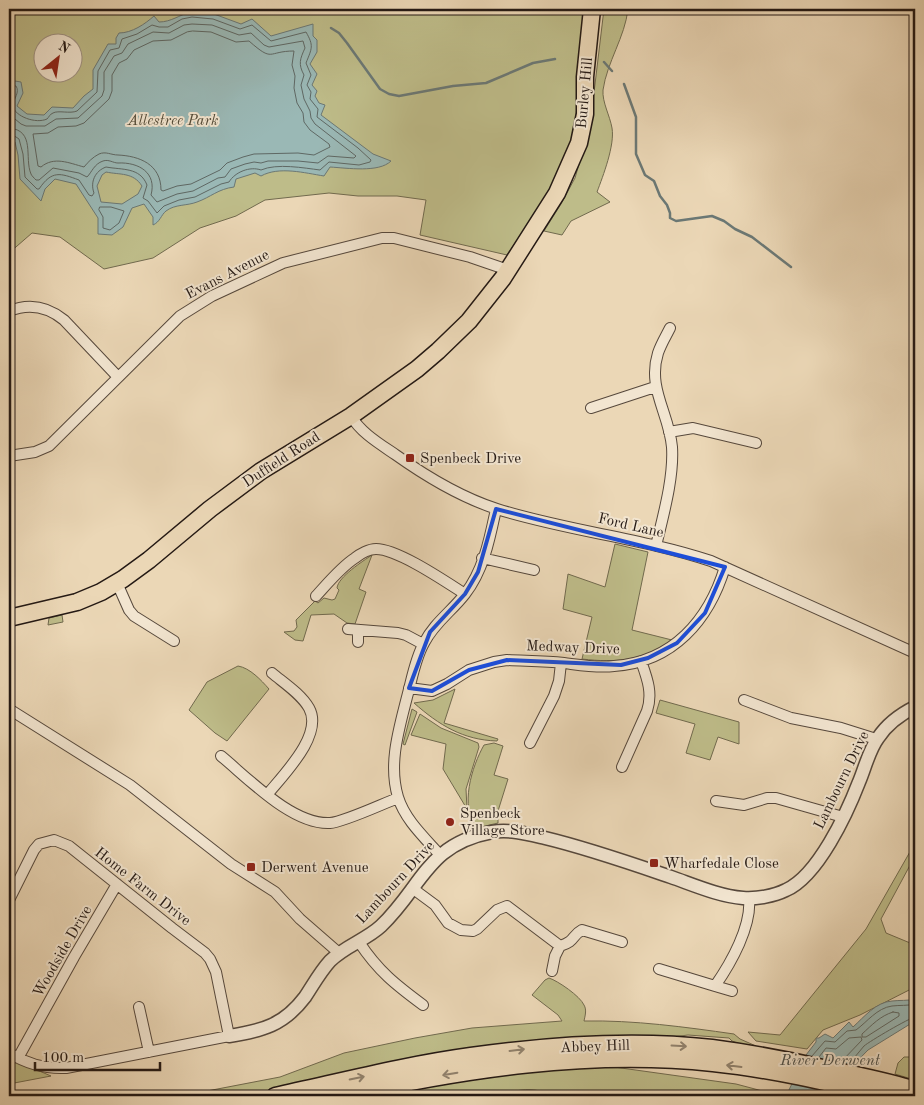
<svg xmlns="http://www.w3.org/2000/svg" width="924" height="1105" viewBox="0 0 924 1105" font-family="'Old Standard TT',serif">
<style>
.green{fill:#bebc89;stroke:#716a4e;fill-rule:evenodd}
.water{fill:#9ab8b5;stroke:#6b7875;fill-rule:evenodd}
.lines{fill:none;stroke-linecap:round;stroke-linejoin:round}
.shore{stroke:#5f6864;stroke-width:1}
.stream{stroke:#6b7875;stroke-width:2.5}
.minor-casing{stroke:#56483c;stroke-width:12}
.tertiary-casing{stroke:#56483c;stroke-width:15}
.trunk-casing{stroke:#241914;stroke-width:19}
.minor{stroke:#f2e5d0;stroke-width:10}
.tertiary{stroke:#f2e5d0;stroke-width:12}
.trunk{stroke:#ebd7b6;stroke-width:16}
.oneway{stroke:#91826d}
.marked{fill:none;stroke:#1d4ed8;stroke-width:4;stroke-linejoin:round}
.poi-dot{fill:#8f2418;stroke:#f2e5d0;stroke-width:2}
.labels{text-anchor:middle;stroke-width:4;stroke-linejoin:round;paint-order:stroke}
.street-label{font-size:15px;fill:#241914;stroke:#f2e5d0}
.park-label{font-size:15px;font-style:italic;fill:#524a37;stroke:#f2e5d0}
.poi-label{font-size:15px;fill:#241914;stroke:#f2e5d0;text-anchor:start}
.water-label{font-size:16px;font-style:italic;fill:#4d514c;stroke:#f2e5d0}
</style>
<rect width="100%" height="100%" fill="#ebd7b6"/>
<filter id="stains"><feTurbulence type="fractalNoise" baseFrequency=".004" numOctaves="4"/><feColorMatrix values="0 0 0 0 .2 0 0 0 0 .09 0 0 0 0 .02 0 0 0 .5 -.17"/></filter>
<radialGradient id="worn" r=".72"><stop offset=".6" stop-color="#630" stop-opacity="0"/><stop offset="1" stop-color="#630" stop-opacity=".3"/></radialGradient>
<!-- green -->
<path class="green" d="M9 9H588L574 132 564 166 556 182 507 255 420 235 426 200 397 196H358L329 193 265 200 236 216 200 228 153 258 104 269 60 237 32 233 9 253ZM42 42H72V72H42Z
M604 9H628C625 37 607 62 603 90 602 102 610 116 612 128 615 145 603 176 597 192L610 202 571 221 562 235 544 231 561 204 575 178 590 126Z
M615 544 648 552 632 630 672 640C642 661 617 663 582 659L592 617 563 609 568 574 605 587Z
M372 555 359 589 366 592 355 624 347 623 334 614 311 615 303 641 295 640 284 632 294 631 297 627 296 620 315 601 318 603 324 598 332 600 335 599 339 590 337 588C338 577 363 561 372 555Z
M62 615 63 622 48 625 49 618Z
M238 666C250 668 261 680 269 689L227 741 215 733 189 710 207 682Z
M455 689 444 723 498 739 497 741C463 740 439 725 414 703L433 700Z
M660 700 739 722V744L718 737 710 760 686 753 695 724 656 713Z
M412 709 417 712 405 745 403 744Z
M420 714 441 728 478 743 479 747 466 789 467 809 443 769 446 744 411 735Z
M494 743 503 746 494 775 508 779 498 811V823L477 828C459 807 472 766 484 745Z
M915 843V856L881 919 886 933 915 945V987L860 1015 823 1030 807 1049 756 1041 748 1032 780 1035 866 929Z
M549 978C558 981 580 996 584 1005 587 1010 585 1016 584 1021 634 1020 685 1027 734 1034L740 1039 756 1046 753 1049 732 1041 729 1038 688 1035 312 1083 257 1096H181L280 1077 344 1053 415 1038 472 1028 562 1021 558 1015 532 995 545 980Z
M904 1057H915V1080L895 1074 898 1063Z
M9 1058 51 1076 9 1084Z
M614 1067 736 1084 770 1093 771 1096H554C527 1082 506 1096 478 1096 447 1097 415 1096 384 1096L459 1081 549 1069Z"/>
<!-- water -->
<path class="water" d="M191 12 214 14 241 24 252 19 271 36 313 24V36L317 40V52L310 64 317 74 312 85 317 91 315 96 319 103 325 105 321 115 373 154 391 161C379 173 347 168 330 167L324 176C305 173 279 166 261 176L255 173 236 179 234 187C218 189 211 197 197 202 187 206 175 204 166 211 161 215 160 222 153 225V217L144 204 132 208 123 227 112 235 98 234V218L76 184 55 179 45 189 41 201 20 179 18 155 15 142 9 139V80L21 82 23 93 17 106 27 114 44 115 52 107 73 108 84 96 93 89V70L108 44H116V38L119 33C132 33 145 24 154 16L159 22C171 22 179 15 191 12ZM106 172C120 175 133 172 142 186L138 194 122 204 101 202 97 186 102 175Z
M915 999V1021L868 1050 823 1096H786L806 1055 816 1042V1038H819L825 1034 833 1038 849 1022 853 1027C864 1017 876 1002 892 1001 900 1000 907 1001 915 999Z"/>
<g class="lines">
<!-- shore -->
<path class="shore" d="M193 31 211 32 236 42 249 41C274 63 267 51 294 51L292 65 295 76 294 88 297 103 303 113 304 122 310 130 329 144 330 147 314 155 298 153 254 154 243 157 227 163 220 170 191 184 177 186 163 191 161 190C161 164 139 156 118 155 111 155 106 151 99 154 93 157 88 162 84 167 69 163 54 156 41 167L38 166 33 134 48 133 58 127 76 126 84 123 109 99 112 91V75L119 63 127 59 134 50 153 41 171 40 187 32Z
M9 85 16 86C20 92 14 99 12 105 15 117 36 124 47 119 49 117 50 114 53 113 58 110 70 114 77 111L97 92 98 71 110 50 119 48 122 39 137 34 152 25 159 27H168L182 19 192 17 213 19 240 29 252 25 271 41 306 32C314 46 312 48 306 63L311 75 307 85 311 92 310 99 318 109 317 117 358 148 371 160 370 162 359 165 329 162 320 170C304 168 277 163 261 170 250 166 235 172 229 182L221 184 195 197 179 200 164 206 157 213 148 201 143 198 147 185C140 167 122 170 106 167 95 171 90 182 94 193L92 196 89 195 79 180C60 173 52 170 39 189H37L25 177 23 154 19 139 13 135 9 134
M9 114 21 124 26 126H45L56 119 78 118 102 96 104 90V72L114 56 122 53 128 44 153 32 169 33 184 25 192 24 212 25 239 35 251 33 264 45 269 47 303 41 305 48C300 59 298 64 304 75L301 85 304 99 310 111 311 118 315 124 356 156 354 158 328 156 318 163 298 161H268L261 163 254 162 245 164 231 169 225 177 218 178 193 191 177 194 157 202 151 195C157 173 139 162 118 163 113 163 109 159 103 161 94 164 92 172 87 177L79 173 53 168 39 180H36C35 179 31 175 31 174 24 158 36 130 9 128
M100 207H111L124 211 119 223 110 230 103 228V217L99 210Z
M893 1012 899 1013V1016L866 1037H862V1034C872 1025 880 1016 893 1012Z
M812 1056 825 1041 835 1042 847 1031 856 1030C867 1022 877 1008 892 1006 900 1005 907 1006 915 1004
M819 1057 826 1048 836 1049 849 1038 861 1037 862 1040 841 1062
M849 1064C854 1058 859 1052 864 1046 870 1041 909 1018 915 1017"/>
<!-- stream -->
<path class="stream" d="M331 28 339 33 347 43 380 89 389 94 399 96 453 86 486 83 533 63 555 59
M604 62 612 71
M624 84 636 117V154L645 175 654 181 660 196 667 205 670 213V218L676 221 712 216 724 221 735 229 752 237 791 267"/>
<defs>
<path id="minor" d="M9 311C29 303 47 306 64 320L118 377
M591 408 655 387
M351 416C361 433 380 444 396 455 427 477 460 497 497 509 567 531 642 538 711 561L915 653
M669 432 693 428 756 443
M9 456 35 452 49 446 180 316 212 296 283 263 382 238H394L470 257 508 270
M656 546C663 516 674 478 672 447 669 413 647 388 658 353 661 344 666 336 670 328
M482 558 534 570
M117 583 129 610 134 616 174 641
M316 596C328 583 341 567 355 558 360 554 369 549 376 549 398 549 446 582 465 594
M348 629 398 633 406 635 423 644
M358 642V630
M409 688 432 691 447 684 469 670 494 662 507 660C526 661 545 661 564 663 580 665 597 668 614 666 673 662 709 620 725 567
M744 700 791 718 841 728 876 739
M9 709 130 785 231 864 275 892 300 919 339 953
M530 743 554 696 559 681 561 663
M221 756C248 778 292 825 330 823 344 822 382 804 398 798
M622 767 647 711C653 693 647 678 641 661
M267 795C283 775 324 735 309 708 301 694 284 683 272 673
M716 801 744 805 767 798H776L843 817
M440 855C425 838 405 820 398 797 388 764 399 729 407 697 412 679 415 659 424 643 434 623 452 611 465 594 484 570 490 537 496 509
M412 888 435 905 448 923 461 930 473 931 477 929 497 910 507 906 560 946C576 941 571 936 582 930L622 942
M9 900 34 850 39 844 54 840 69 846 172 928 205 953 210 959 216 972 229 1036 66 1068C45 1069 27 1064 9 1053
M359 942C378 971 396 985 423 1005
M659 969 715 986C731 963 752 926 749 898
M552 971 555 956 560 946
M715 986 732 991
M139 1007 149 1052
M18 1058 74 957 117 884"/>
<path id="tertiary" d="M229 1036C262 1031 284 1025 305 997 313 985 320 972 330 961 345 946 366 940 381 926 422 887 427 844 492 832 510 829 528 834 545 838 587 848 630 863 671 877 694 885 719 896 743 898 757 899 774 896 786 890 818 876 847 813 859 782 865 768 869 750 878 738 887 724 901 714 915 707"/>
<path id="trunk" d="M9 618 77 602 101 592 123 579 149 560 210 509 261 471 351 416 417 369 438 351 469 321 503 278 557 193 579 143 585 114V77L592 9
M275 1096C340 1082 405 1065 471 1056 550 1045 632 1039 712 1048 750 1053 787 1060 823 1068 854 1075 885 1080 915 1090
M342 1096C464 1069 588 1050 713 1063 771 1069 827 1082 884 1096"/>
</defs>
<!-- minor casing -->
<use href="#minor" class="minor-casing"/>
<!-- tertiary casing -->
<use href="#tertiary" class="tertiary-casing"/>
<!-- trunk casing -->
<use href="#trunk" class="trunk-casing"/>
<!-- minor -->
<use href="#minor" class="minor"/>
<!-- tertiary -->
<use href="#tertiary" class="tertiary"/>
<!-- trunk -->
<use href="#trunk" class="trunk"/>
</g>
<!-- one-way arrows -->
<defs><path id="oneway-shaft" d="M-6 0H5M1.5-3L5.5 0L1.5 3" fill="none" stroke-width="1.6" stroke-linecap="round" stroke-linejoin="round" transform="scale(1.25)"/></defs>
<g class="oneway">
<use href="#oneway-shaft" transform="translate(679 1046) rotate(3)"/>
<use href="#oneway-shaft" transform="translate(517 1050) rotate(-7)"/>
<use href="#oneway-shaft" transform="translate(734 1066) rotate(-173)"/>
<use href="#oneway-shaft" transform="translate(450 1074) rotate(170)"/>
<use href="#oneway-shaft" transform="translate(357 1078) rotate(-12)"/>
</g>
<!-- marked area -->
<path class="marked" d="M496 509 725 567 705 613 677 643 648 658 621 665 507 660 469 670 432 691 409 688 430 632 465 594 478 572Z"/>
<!-- markers -->
<g class="poi-dot">
<rect x="405" y="453" width="10" height="10" rx="2.5"/>
<circle cx="450" cy="822" r="5"/>
<rect x="649" y="858" width="10" height="10" rx="2.5"/>
<rect x="246" y="862" width="10" height="10" rx="2.5"/>
</g>
<g class="labels">
<!-- street labels -->
<g class="street-label">
<text transform="translate(584 93) rotate(-85)" y="5">Burley Hill</text>
<text transform="translate(227 274) rotate(-27)" y="5">Evans Avenue</text>
<text transform="translate(281 459) rotate(-33)" y="5">Duffield Road</text>
<text transform="translate(631 525) rotate(13)" y="5">Ford Lane</text>
<text transform="translate(573 647) rotate(2)" y="5">Medway Drive</text>
<text transform="translate(841 780) rotate(-64)" y="5">Lambourn Drive</text>
<text transform="translate(395 882) rotate(-47)" y="5">Lambourn Drive</text>
<text transform="translate(143 886) rotate(38)" y="5">Home Farm Drive</text>
<text transform="translate(62 951) rotate(-60)" y="5">Woodside Drive</text>
<text transform="translate(595 1046) rotate(-2)" y="5">Abbey Hill</text>
</g>
<!-- park labels -->
<g class="park-label">
<text x="173" y="125">Allestree Park</text>
</g>
<!-- poi labels -->
<g class="poi-label">
<text x="420" y="463">Spenbeck Drive</text>
<text x="460" y="818">Spenbeck<tspan x="460" dy="17">Village Store</tspan></text>
<text x="664" y="868">Wharfedale Close</text>
<text x="261" y="872">Derwent Avenue</text>
</g>
<!-- water labels -->
<g class="water-label">
<text x="830" y="1065">River Derwent</text>
</g>
</g>
<!-- margin -->
<rect width="924" height="1105" fill="none" stroke="#ebd7b6" stroke-width="30"/>
<rect x="10" y="10" width="904" height="1085" fill="none" stroke="#241914" stroke-width="2.5"/>
<rect x="15" y="15" width="894" height="1075" fill="none" stroke="#241914"/>
<!-- north arrow -->
<g transform="translate(58 58) rotate(30)"><circle r="24" fill="#f2e5d0" stroke="#a09385"/>
<path d="M0-4L9 19L0 12L-9 19Z" fill="#8f2418"/>
<text y="-8" font-size="14" font-weight="bold" text-anchor="middle" fill="#241914">N</text>
</g>
<!-- scale -->
<path d="M35 1062v8h125v-8" fill="none" stroke="#241914" stroke-width="2.5"/>
<text x="42" y="1062" font-size="15" fill="#241914" stroke="#f2e5d0" stroke-width="4" paint-order="stroke">100 m</text>
<rect width="100%" height="100%" filter="url(#stains)"/>
<rect width="100%" height="100%" fill="url(#worn)"/>
</svg>
